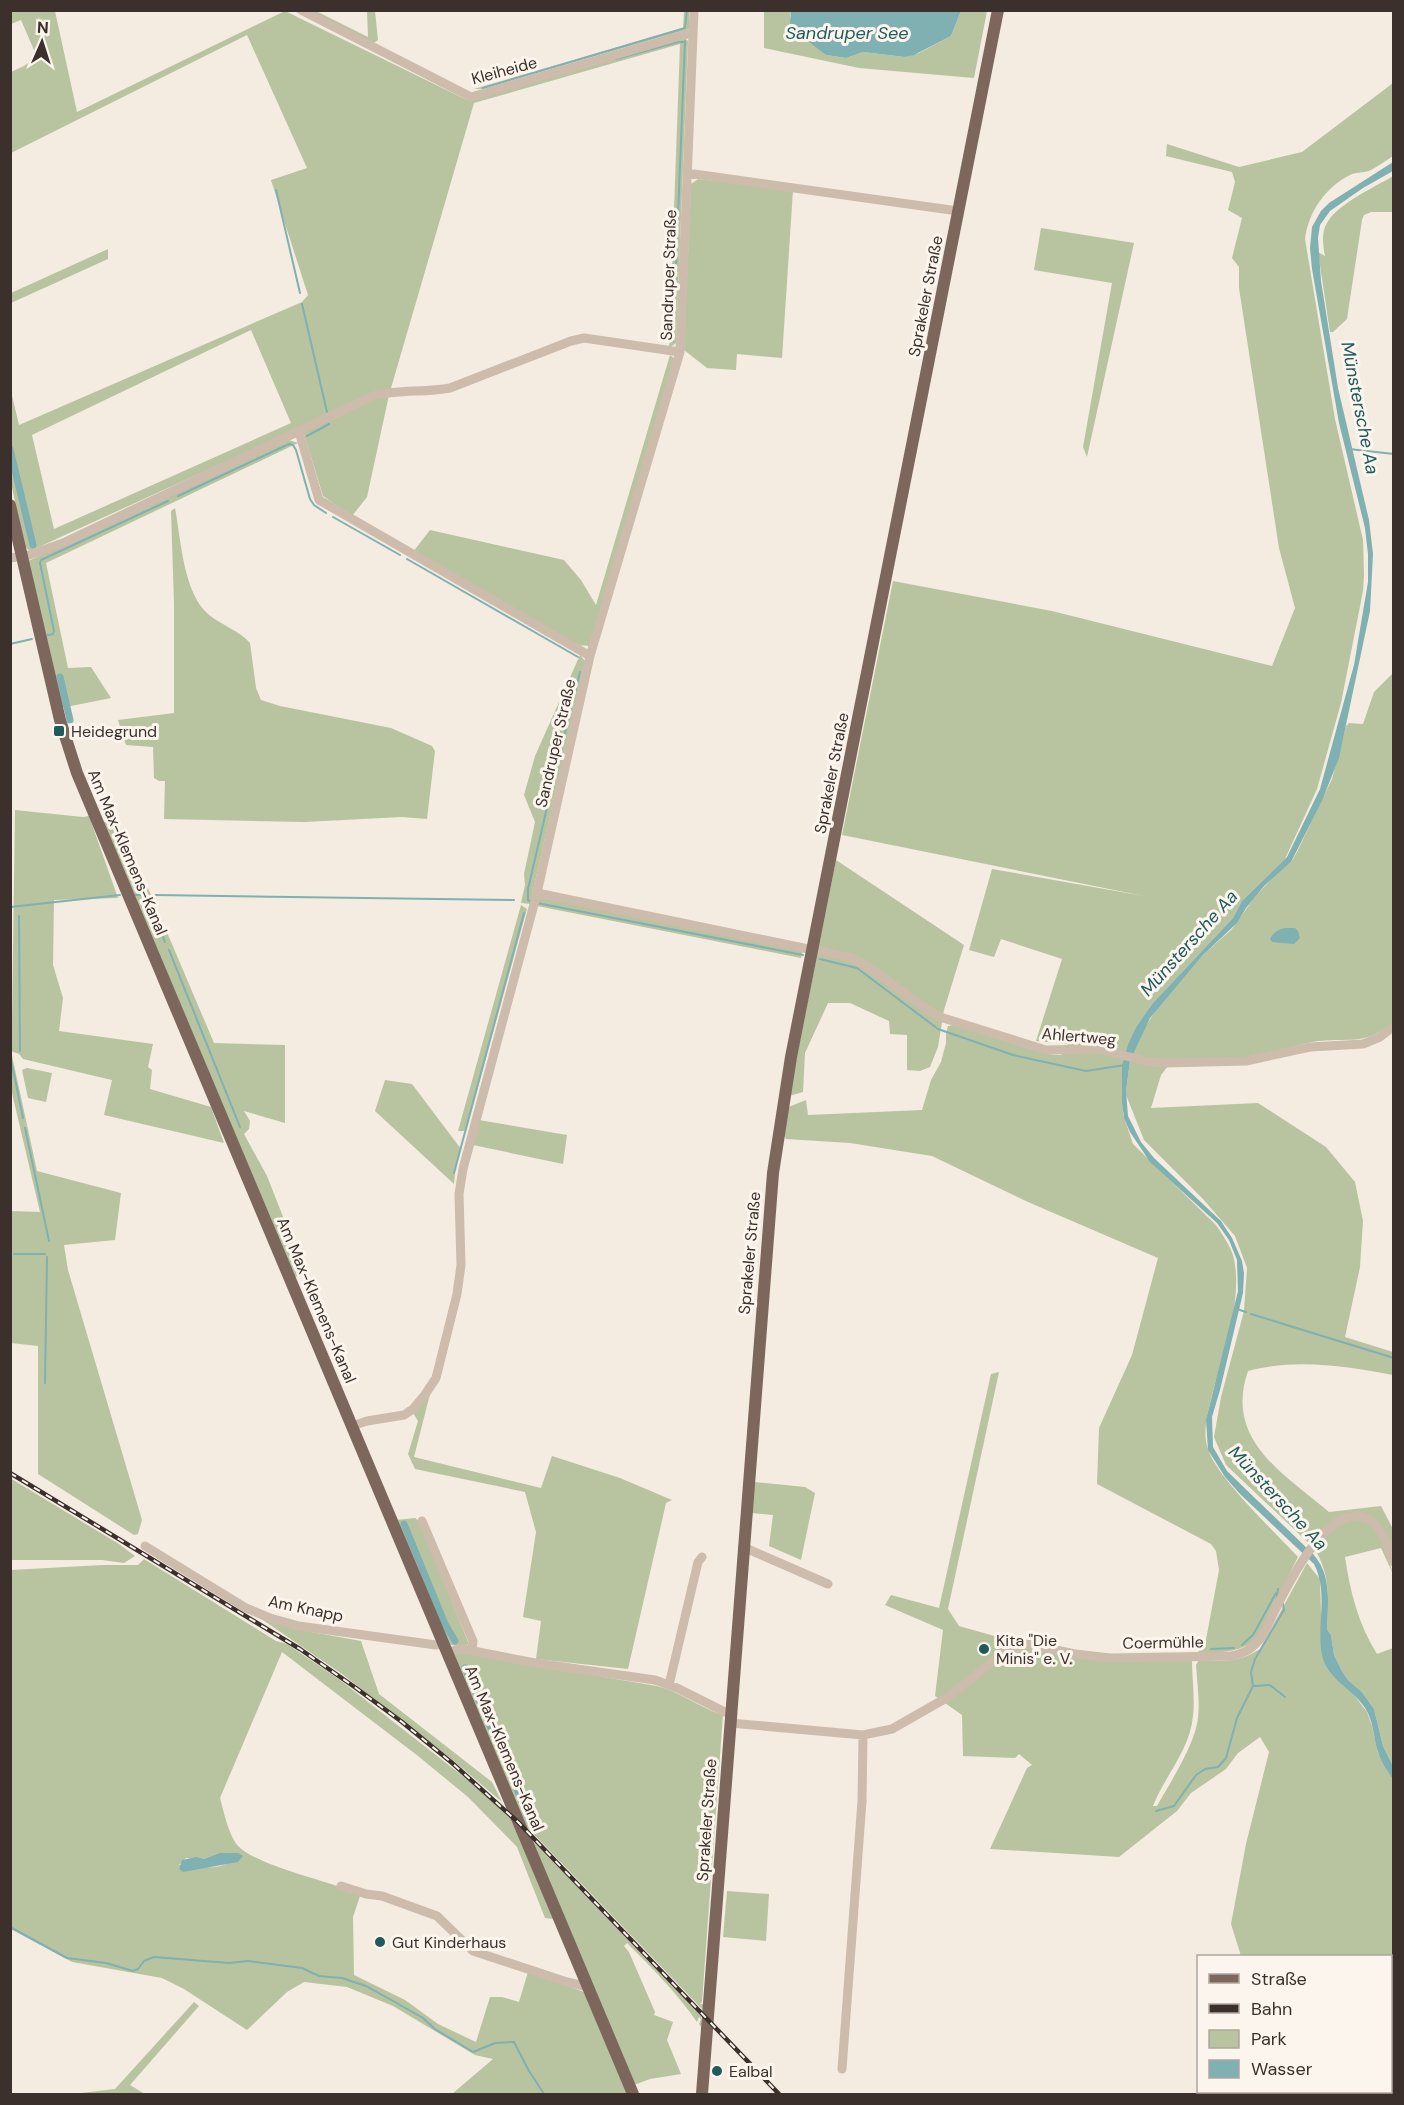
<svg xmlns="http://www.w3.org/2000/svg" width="1404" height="2105" viewBox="0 0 1404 2105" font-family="'DM Sans',sans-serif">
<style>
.green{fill:#b8c4a0;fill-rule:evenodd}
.water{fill:#7fb0b2}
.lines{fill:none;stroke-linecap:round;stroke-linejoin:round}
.stream{stroke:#7fb0b2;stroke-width:2}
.canal{stroke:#7fb0b2;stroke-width:7}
.minor{stroke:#cdbbac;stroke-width:9}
.major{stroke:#7d675c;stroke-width:12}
.rail-casing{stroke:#3b302b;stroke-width:4.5}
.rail{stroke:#fbf5ee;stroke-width:2;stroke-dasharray:7;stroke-linecap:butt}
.poi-dot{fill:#1f5a5e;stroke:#fbf5ee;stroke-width:2}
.labels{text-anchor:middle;stroke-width:6;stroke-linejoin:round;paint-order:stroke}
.street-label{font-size:16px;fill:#3b302b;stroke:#fbf5ee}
.poi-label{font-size:16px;fill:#3b302b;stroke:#fbf5ee;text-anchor:start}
.water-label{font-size:18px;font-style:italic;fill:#1f5a5e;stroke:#fbf5ee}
</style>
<rect width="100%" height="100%" fill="#f4ebe1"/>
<!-- green -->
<path class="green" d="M11 11H55L77 112 285 11 467 100 685 38 688 41 676 343 669 348 680 44 474 103 389 395 367 497 352 516 323 496 304 434 216 466 30 551 25 547 11 483 10 387 19 425 302 302 308 295 271 180 307 168 247 35 11 153V72L24 66 37 57 21 20 11 24ZM251 330 291 423 54 529 32 435Z
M308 11H316L368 37 367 11H375L378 40 374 43Z
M684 11H689V29L481 89H474L683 28Z
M764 11H791L790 18 822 51 826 55 846 58 863 52 905 57 919 53 951 36 961 11H987L974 78 859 68 764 48Z
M1393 83V156C1385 161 1377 167 1369 171 1363 173 1355 172 1350 175 1325 188 1309 211 1305 239L1335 419 1363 540 1364 575 1363 591 1341 703 1317 789 1285 859 1242 901 1233 918 1152 1004 1136 1027 1122 1065 1123 1114 1133 1144 1216 1225C1224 1237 1234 1251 1235 1265 1241 1306 1222 1356 1212 1395 1208 1412 1202 1432 1208 1449 1216 1477 1277 1534 1298 1557L1256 1640C1236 1654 1220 1652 1197 1653L1205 1645 1219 1570 1216 1551 1211 1544 1097 1484 1099 1428 1132 1355 1158 1258 1028 1202 932 1156 850 1143 786 1139 783 1134 786 1108 806 1100 808 1115 922 1110 931 1080 941 1062 946 1043V1034L948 1026 953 1025 1047 1054 1061 1055 1068 1044 1036 1041 1062 959 1001 939 994 957 969 950 992 869 1144 896 842 835 893 581 1052 611 1272 666 1295 608 1279 548 1239 288V267L1232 258 1242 218 1228 210 1235 182 1232 172 1166 156 1167 144 1239 167 1302 152Z
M1393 176V212H1371L1364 215 1362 220 1347 319 1333 332H1330L1318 252 1325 256C1323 246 1321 232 1327 223 1337 204 1375 187 1393 176Z
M698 179 793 190 782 358 737 354 736 370 707 368 684 350 691 184Z
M1041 228 1134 243 1087 457 1083 447 1112 283 1034 270Z
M108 249V259L11 303V293Z
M670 355 674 358 590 646 578 645 413 552 430 530 564 560 581 580 596 605Z
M289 440 298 443 46 563 68 668 91 667 111 698 61 708 28 561Z
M175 508C181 539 183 592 208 614 221 625 240 631 250 643L256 688 261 700 280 706 391 728 432 746 435 751 427 819 402 817 304 822 164 819 165 781H159L154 778 153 747 126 745 118 720 174 713V604L171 511Z
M580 655 585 661 530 904 521 903 525 885 524 874 535 822 524 795 535 756Z
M1393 673V1022C1363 1049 1343 1035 1307 1043 1291 1046 1275 1054 1259 1056 1230 1060 1200 1060 1172 1061L1161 1075 1151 1108 1258 1103 1326 1147 1355 1182 1363 1221 1360 1267 1345 1337 1393 1352V1375C1347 1366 1295 1358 1248 1371 1224 1440 1284 1474 1329 1512L1381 1506 1393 1529V1544L1385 1548 1393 1574 1381 1548 1345 1557C1350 1591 1358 1624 1377 1654L1393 1648V1766L1383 1746 1374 1709 1362 1692 1348 1680 1342 1671 1334 1655 1331 1635 1327 1629C1328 1597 1331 1578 1315 1549L1226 1465 1214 1437 1221 1397 1244 1311 1247 1268 1235 1236 1203 1199 1144 1140 1126 1095V1091L1130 1061 1145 1027 1156 1010 1203 955 1232 929 1254 898 1275 875 1291 862 1296 854 1332 779 1346 726 1349 723 1363 724 1374 692Z
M15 810 83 817 89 816 118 898 54 900 53 965 63 998 59 1031 153 1044 148 1067 152 1070 150 1089 211 1107 224 1143 104 1115 112 1080 23 1059 19 1054 11 1051 37 1171 121 1193 115 1240 64 1245 68 1270 142 1520 138 1534 134 1535 38 1474V1346L11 1343 10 1211 40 1212 11 1089Z
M118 820 120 828 152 897 214 1043 285 1045V1123L244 1111 250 1121 249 1129 244 1134 267 1176 306 1275 294 1277 102 822Z
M836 860 964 945 944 1010 938 1047 930 1067 920 1071 907 1070V1035L890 1034 889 1021 850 1003H828L805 1053 803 1092 789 1096Z
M539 897 803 950 801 958 537 906Z
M521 905 527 909 466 1131H458Z
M27 1068 52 1073 46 1102 28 1098 22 1070Z
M385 1080 412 1084 455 1141 461 1149 456 1163 454 1184 375 1111Z
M479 1120 567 1135 563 1164 473 1145Z
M999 1372 948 1609 959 1626 1012 1641V1654L1027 1648 1192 1660C1192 1678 1195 1698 1193 1716 1190 1750 1164 1777 1153 1806H1157C1170 1783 1196 1743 1198 1717 1200 1700 1197 1682 1196 1665L1199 1660C1224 1661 1238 1663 1260 1649L1307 1563 1320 1579 1322 1648 1351 1691 1367 1712 1372 1726 1378 1753 1393 1780V2094H1374L1375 2092H1390V1956H1241L1231 1924 1246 1844 1269 1752 1260 1737 1238 1753 1226 1769 1191 1793 1177 1811 1119 1857 990 1849 1027 1768 1032 1765 1019 1754 1015 1758 963 1756 962 1715 935 1696 943 1630 885 1605 891 1595 939 1608 991 1374Z
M430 1394 414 1457 541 1488 552 1456 620 1478 672 1500 666 1503 628 1669 536 1659 541 1621 523 1617 536 1532 525 1492 415 1469 408 1454 418 1421 413 1413Z
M10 1478 119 1544 135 1556 124 1563 102 1560H11Z
M754 1482 805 1487 815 1493 801 1560 769 1546 773 1515 752 1513Z
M415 1518 419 1521 469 1644 461 1647 447 1644 396 1520Z
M144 1559 276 1641 287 1644 340 1680 478 1788 514 1822 553 1919 545 1918 517 1847 468 1797 418 1756 282 1652 220 1798C224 1812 227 1829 235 1842 245 1861 314 1878 337 1886L342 1885 362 1890 353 1917 354 1975 405 2000 438 2024 476 2042 490 1997H502L519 2002 528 1972 587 1993 627 2094H452L493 2059 475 2055 393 2006 347 1987 304 1982 287 1992 247 2030 184 1989 162 1978 72 1962 11 1929V1570L103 1565H138ZM219 1853H238C235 1856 232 1861 228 1863 217 1870 192 1867 179 1865L186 1858 204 1859Z
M257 1616 295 1629 361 1641 379 1694 492 1782 502 1802 449 1757 342 1674Z
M457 1652 657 1686C681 1692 700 1708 723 1715L702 2002 700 2004H703V2010L522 1822 453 1658Z
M531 1839 701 2016 702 2028 699 2024 701 2019 699 2017 697 2022C677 1993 652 1968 627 1943L624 1946 629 1952 655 2012 654 2015 673 2022 667 2040 681 2074 650 2079 634 2085Z
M727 1891 769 1894 766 1941 723 1937Z
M194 2002 199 2006 130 2085 145 2094H73L115 2089Z"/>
<!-- water -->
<path class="water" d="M791 11V10L961 11 951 36 914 55 905 57 863 52 846 58 826 55 795 31 790 23Z
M1393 162V171L1363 188 1330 211 1320 225 1318 238 1321 281 1338 388 1369 520 1373 554 1370 611 1339 758 1322 801 1291 862 1265 885 1246 908 1237 923 1203 955 1150 1018 1130 1061 1126 1091 1128 1116 1141 1142 1154 1158 1221 1221 1232 1238 1242 1261 1244 1273 1243 1293 1220 1390 1212 1417 1213 1447 1227 1471 1313 1554C1332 1575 1328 1602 1327 1629L1331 1635 1334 1655 1342 1671 1348 1680 1362 1692 1374 1709 1383 1746 1393 1766V1780C1388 1771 1381 1762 1378 1752 1373 1737 1374 1722 1365 1708 1353 1689 1327 1679 1322 1655 1316 1625 1329 1593 1314 1564L1240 1494 1225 1477 1208 1450 1206 1420 1238 1291 1237 1260 1229 1240 1217 1223 1150 1162 1130 1132 1124 1118 1122 1103V1065L1128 1045 1136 1027 1152 1004 1233 918 1242 901 1287 857 1320 789 1354 665 1368 582V554L1365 528 1339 423 1312 269 1310 248 1312 227 1321 211 1329 203Z
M1285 928H1295L1298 931 1300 938 1294 944 1272 942 1270 939C1273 932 1278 930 1285 928Z
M219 1853H238L243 1856 238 1862 183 1872 179 1869 182 1860 196 1857 204 1859Z"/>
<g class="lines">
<!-- stream -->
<path class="stream" d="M616 59 678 42H685
M483 88 685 28 687 10
M276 190 300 293
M302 304 327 412
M673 341 685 41
M307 436 329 424
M1349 449 1394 454
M178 496 289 444 293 445 296 450 310 499 314 505 326 513
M333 517 400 555
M407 559 578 657
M48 635 53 634 54 631 40 563 41 560 168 501
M10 644 32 639
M557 765 580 672
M135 895H147
M146 895 165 942
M155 895 514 900
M532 902 528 900V889L555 773
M537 903 803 955
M10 907 120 895
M19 916 20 1051
M169 950 240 1127
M820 959 857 968 938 1029 1013 1055 1086 1071 1125 1065
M11 1060 23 1118
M25 1128 49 1241
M454 1173 524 913
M14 1254H45
M1237 1309 1246 1312
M1251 1314 1394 1358
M45 1383 47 1257
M1277 1597 1278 1589
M1242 1645 1253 1635 1276 1593
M1211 1649 1234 1648
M1254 1686 1270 1685 1285 1697
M1156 1811 1174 1806 1196 1775 1205 1769 1218 1767 1226 1758 1237 1718 1253 1686 1251 1672 1255 1659 1284 1610 1283 1604
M10 1927 67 1958 106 1963 133 1971 138 1969 144 1961 154 1957 229 1963 248 1961 302 1968 319 1976 342 1978 366 1986 393 2001 423 2018 435 2029 473 2052 495 2043 514 2042 529 2071 544 2094
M1390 2081 1394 2069
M1384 2094 1386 2092"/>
<!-- canal -->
<path class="canal" d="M10 449 33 545
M60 677 70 720
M404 1524 445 1624 455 1641
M465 1668 507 1764
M514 1781 530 1822"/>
<!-- minor -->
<path class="minor" d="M301 10 471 97 687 34 693 35
M687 173 958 211
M299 432 319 500 590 656
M10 558 29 555 63 543 373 396C398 389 424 393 450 388L571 341 584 338 680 352
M537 893 852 958 866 965 929 1011 940 1017 1046 1050 1098 1049 1150 1062 1164 1063 1246 1061 1310 1047 1363 1044 1380 1037 1394 1026
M352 1426 367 1421 404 1415 413 1409 424 1396 436 1378 457 1294 461 1265 459 1194 463 1169 537 893 590 656 680 352 694 10
M422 1521 473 1641 472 1651
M145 1546 246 1608 270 1618 299 1626 436 1645 443 1643
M743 1547 828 1584
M447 1652 463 1649 535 1663 655 1680 677 1688 725 1712 731 1713
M669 1685 698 1562 702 1557
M730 1723 863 1735 892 1729 948 1697 1007 1650 1027 1644 1075 1654 1110 1658 1231 1656C1246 1653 1254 1648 1263 1635 1277 1607 1326 1491 1371 1521 1383 1529 1388 1549 1394 1562
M341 1886 366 1894 382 1896 437 1916 473 1951 567 1982 588 1987
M842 2069 862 1801 863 1735"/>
<!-- major -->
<path class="major" d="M10 505 60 720 77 773 633 2094
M702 2094 773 1173 791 1057 998 10"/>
<defs>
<path id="rail" d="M10 1473 300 1649 356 1688 402 1722 451 1762 519 1823 779 2094"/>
</defs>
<!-- rail casing -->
<use href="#rail" class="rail-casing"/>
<!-- rail -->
<use href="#rail" class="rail"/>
</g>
<!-- markers -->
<g class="poi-dot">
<rect x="53" y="725" width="12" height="12" rx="3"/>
<circle cx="984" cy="1649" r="6"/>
<circle cx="380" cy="1942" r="6"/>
<circle cx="717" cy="2071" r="6"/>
</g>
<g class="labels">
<!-- street labels -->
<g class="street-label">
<text transform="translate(504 70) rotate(-15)" y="6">Kleiheide</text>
<text transform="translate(668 275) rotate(-88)" y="6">Sandruper Straße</text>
<text transform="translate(925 296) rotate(-79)" y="6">Sprakeler Straße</text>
<text transform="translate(555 743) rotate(-77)" y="6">Sandruper Straße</text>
<text transform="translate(831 773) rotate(-79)" y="6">Sprakeler Straße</text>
<text transform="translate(128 852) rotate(67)" y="6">Am Max-Klemens-Kanal</text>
<text transform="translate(1079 1036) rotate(5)" y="6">Ahlertweg</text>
<text transform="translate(749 1253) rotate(-85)" y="6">Sprakeler Straße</text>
<text transform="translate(317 1300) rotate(67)" y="6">Am Max-Klemens-Kanal</text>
<text transform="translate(306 1608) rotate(12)" y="6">Am Knapp</text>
<text transform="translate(1163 1642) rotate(-1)" y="6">Coermühle</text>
<text transform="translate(505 1748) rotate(67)" y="6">Am Max-Klemens-Kanal</text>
<text transform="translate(706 1820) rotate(-86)" y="6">Sprakeler Straße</text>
</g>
<!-- poi labels -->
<g class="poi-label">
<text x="71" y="737">Heidegrund</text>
<text x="996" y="1646">Kita "Die<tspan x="996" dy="18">Minis" e. V.</tspan></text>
<text x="392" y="1948">Gut Kinderhaus</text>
<text x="729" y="2077">Ealbal</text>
</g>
<!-- water labels -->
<g class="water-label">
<text x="847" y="39">Sandruper See</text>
<text transform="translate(1360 408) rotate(79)" y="6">Münstersche Aa</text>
<text transform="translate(1189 943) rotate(-48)" y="6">Münstersche Aa</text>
<text transform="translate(1278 1498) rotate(47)" y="6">Münstersche Aa</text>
</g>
</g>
<!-- border -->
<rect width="1404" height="2105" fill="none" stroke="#3b302b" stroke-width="24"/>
<!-- legend -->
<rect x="1197" y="1955" width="195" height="138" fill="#fbf5ee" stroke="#aea6a0" stroke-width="1.5"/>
<rect x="1209" y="1974" width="30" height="9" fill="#7d675c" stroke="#aea6a0" stroke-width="1.5"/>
<text x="1251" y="1985" font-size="18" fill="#3b302b">Straße</text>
<rect x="1209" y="2004" width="30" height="9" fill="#3b302b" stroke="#aea6a0" stroke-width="1.5"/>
<text x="1251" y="2015" font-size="18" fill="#3b302b">Bahn</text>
<rect x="1209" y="2030" width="30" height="18" fill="#b8c4a0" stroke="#aea6a0" stroke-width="1.5"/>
<text x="1251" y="2045" font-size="18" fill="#3b302b">Park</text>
<rect x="1209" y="2060" width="30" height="18" fill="#7fb0b2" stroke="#aea6a0" stroke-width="1.5"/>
<text x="1251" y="2075" font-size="18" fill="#3b302b">Wasser</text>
<!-- north arrow -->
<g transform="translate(42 42) rotate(3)" stroke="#fbf5ee" stroke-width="4.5" paint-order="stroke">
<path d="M0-4.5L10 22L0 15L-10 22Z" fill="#3b302b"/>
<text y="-9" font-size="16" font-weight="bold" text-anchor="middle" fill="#3b302b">N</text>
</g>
</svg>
